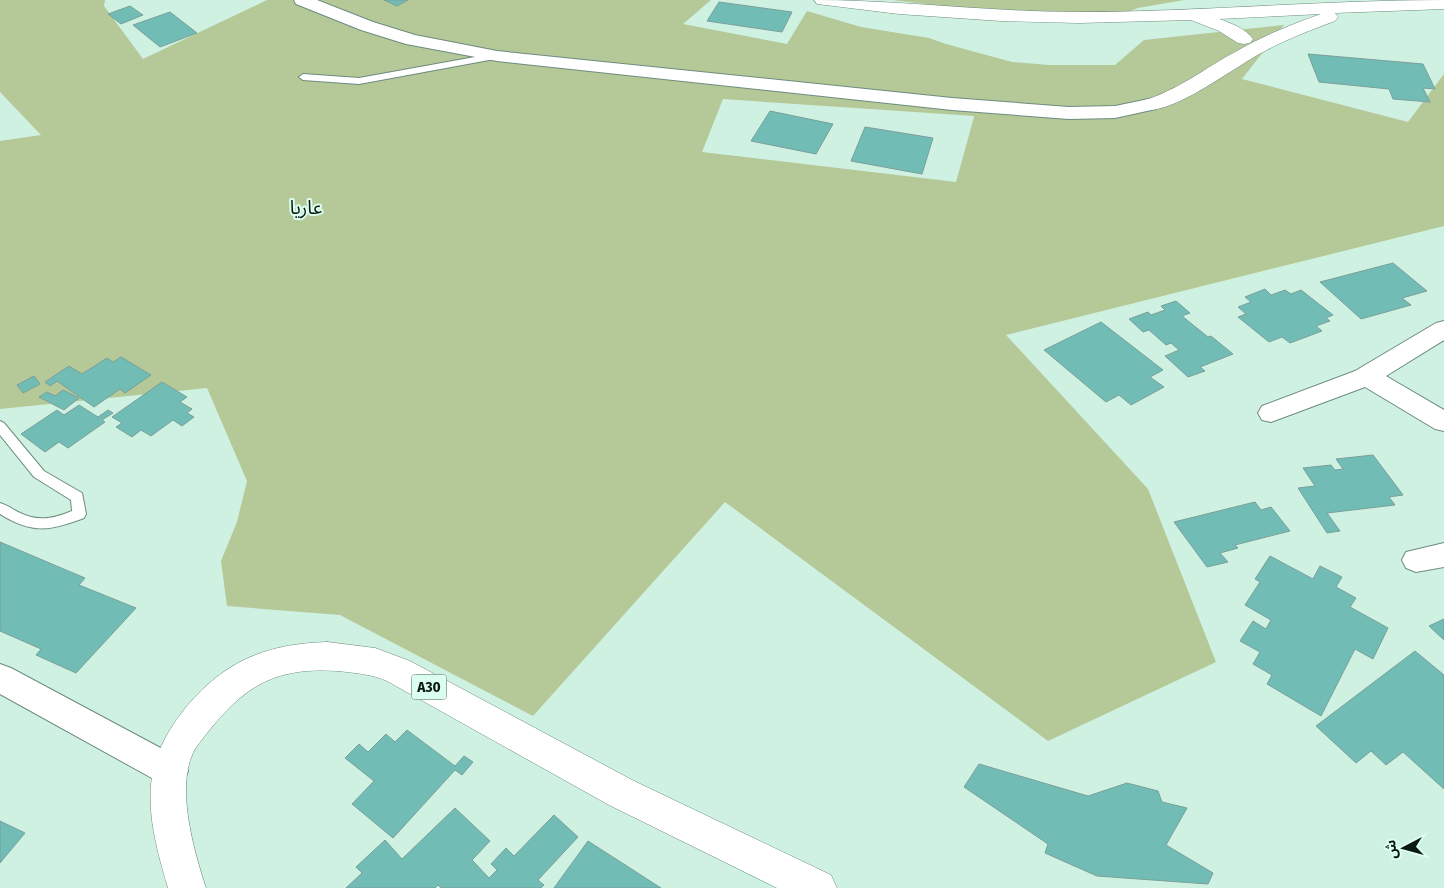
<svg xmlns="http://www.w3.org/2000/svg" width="1444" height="888" viewBox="0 0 1444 888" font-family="'Fira Sans Condensed','Noto Sans Arabic',sans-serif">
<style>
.green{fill:#b4c898;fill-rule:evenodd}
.building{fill:#71bdb5;stroke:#7a9f9a}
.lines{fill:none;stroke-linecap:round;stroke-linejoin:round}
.lane-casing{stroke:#6d8c7e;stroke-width:2}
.street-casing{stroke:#6d8c7e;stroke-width:2}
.highway-casing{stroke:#6d8c7e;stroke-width:1}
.lane{fill:#fff;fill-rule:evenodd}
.street{fill:#fff;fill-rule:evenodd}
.highway{fill:#fff;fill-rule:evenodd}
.labels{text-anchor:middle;stroke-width:4;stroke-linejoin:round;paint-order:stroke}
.shield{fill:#dcfeee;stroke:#4a5d55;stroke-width:1}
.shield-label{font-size:15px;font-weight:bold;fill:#0c1813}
.quarter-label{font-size:19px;fill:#0c1813;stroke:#dcfeee}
</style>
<rect width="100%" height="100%" fill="#cff1e1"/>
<!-- green -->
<path class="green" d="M0 0H105L104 6 143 59 267 0H711L683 24 787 44 807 11 861 27 929 38 946 44 1012 62 1049 65H1115L1144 40 1284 25 1242 79 1408 122 1444 74V226L1006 335 1148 489 1216 662 1048 741 725 502 533 716 340 615 227 606 221 561 237 522 247 481 207 388 0 409V141L41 135 0 92ZM723 99 974 116V117L956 182 702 152Z
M892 0H1184L1138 8 1124 13 976 10Z"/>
<!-- building -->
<path class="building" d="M384 0H408L397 6Z
M719 2 792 12 782 32 707 21Z
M130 6 143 15 121 24 108 14Z
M170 12 197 33 160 47 133 25Z
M1308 54 1423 64 1435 89 1423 88 1430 102 1393 99 1389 89 1319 82Z
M770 111 833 124 816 154 751 141Z
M865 127 933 138 922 174 851 161Z
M1393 263 1427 291 1402 298 1411 305 1361 319 1320 282Z
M1265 289 1271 295 1285 290 1291 294 1301 290 1333 315 1326 318 1330 321 1316 326 1322 331 1290 343 1282 337 1269 342 1238 317 1246 314 1238 307 1251 302 1245 297Z
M1176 301 1190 313 1182 316 1208 337 1211 336 1233 354 1200 367 1205 371 1188 377 1165 356 1179 350 1171 343 1166 345 1149 330 1143 332 1129 319 1148 312 1151 315 1165 310 1161 306Z
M1101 322 1163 370 1150 377 1164 387 1131 405 1119 395 1106 402 1044 350Z
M121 357 151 375 125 393 120 389 94 407 57 381 50 386 45 382 69 366 82 374 107 358 113 362Z
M34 376 40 384 23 393 17 385Z
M162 382 187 397 180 402 192 409 187 413 194 417 182 426 173 420 151 436 141 430 132 437 116 427 122 423 112 417Z
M63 390 79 398 64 410 39 397 47 392 55 396Z
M79 405 98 417 108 410 113 413 102 420 105 422 68 448 59 442 45 452 21 434 57 410 64 415Z
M1373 455 1403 495 1389 497 1395 505 1327 513 1340 531 1327 533 1298 488 1315 486 1303 468 1331 465 1335 470 1343 469 1336 459Z
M1255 502 1261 510 1271 507 1290 531 1235 545 1238 548 1220 553 1228 562 1207 567 1174 522Z
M0 542 85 578 79 585 136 608 76 673 36 655 41 649 0 631Z
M1270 556 1313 579 1320 566 1342 577 1336 587 1356 598 1350 607 1388 628 1373 659 1355 649 1321 716 1267 684 1272 675 1253 664 1260 652 1240 641 1253 621 1266 629 1271 620 1245 605 1260 582 1255 579Z
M1444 619V640L1429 626Z
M1415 651 1444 675V789L1403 752 1386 765 1371 751 1356 763 1316 726Z
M407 730 455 766 464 756 473 762 462 775 455 770 393 838 352 804 374 781 345 758 359 744 368 752 386 734 395 742Z
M979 764 1088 796 1127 783 1158 791 1162 802 1187 808 1166 845 1213 873 1208 884 1097 876 1045 853 1048 844 964 787Z
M455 808 490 841 472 860 489 878 497 870 491 864 506 848 514 856 554 815 578 837 538 880 544 885 541 888H441L438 885 435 888H346L362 873 356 867 385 840 402 859Z
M0 821 25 833 0 863Z
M588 841 661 888H554Z"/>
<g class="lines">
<defs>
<path id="lane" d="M497 53 500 54V58L359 84 303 80 299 77 303 74 359 78Z
M0 421 4 423 44 471 82 493 86 514 84 518C50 531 32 534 0 514V503C7 505 12 509 18 512 37 522 53 519 72 511L71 500 34 477 0 435Z"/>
<path id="street" d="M294 0H317L373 22 415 35 497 51 952 98 1069 107 1115 106 1149 99 1156 101 1158 105 1156 109 1115 118 1069 119 952 110 497 61 406 44 361 30 296 4Z
M1444 321V340L1386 376 1444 410V431L1435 429 1365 387 1271 422 1262 420 1258 413 1262 406 1355 371 1436 323Z
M1444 543V567L1416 572 1406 568 1402 560 1406 552Z
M0 664 11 668 183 760 188 771 183 782 171 787 159 782 0 694Z"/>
<path id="highway" d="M814 0C902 0 990 12 1078 12 1200 12 1322 0 1444 0V9L1335 13 1338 17 1335 21C1311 30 1287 39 1265 51 1236 65 1172 117 1142 109L1139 105 1142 101C1177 91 1205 68 1237 51 1263 36 1292 24 1321 14L1219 19C1231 23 1246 29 1253 39L1250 43 1244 44 1238 43 1219 31 1191 20 1079 23 1001 21 899 14 817 4Z
M327 642 375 648 410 661 634 781 831 875 837 888H777L609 805 387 681C372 674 355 673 338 671 267 666 238 692 197 746 173 781 194 851 206 888H168C158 854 148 819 151 784 155 752 168 730 187 706 226 660 267 644 327 642Z"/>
</defs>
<!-- lane casing -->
<use href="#lane" class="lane-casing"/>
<!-- street casing -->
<use href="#street" class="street-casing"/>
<!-- highway casing -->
<use href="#highway" class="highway-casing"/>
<!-- lane -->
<use href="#lane" class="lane"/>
<!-- street -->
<use href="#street" class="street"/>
<!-- highway -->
<use href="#highway" class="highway"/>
</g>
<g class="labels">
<!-- shield labels -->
<rect class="shield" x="411.5" y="674.5" width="35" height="25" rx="4"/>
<g class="shield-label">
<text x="429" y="692">A30</text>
</g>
<!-- quarter labels -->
<g class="quarter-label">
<text x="306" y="214">عاريا</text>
</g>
</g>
<!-- north arrow -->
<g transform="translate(1404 848) rotate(264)" stroke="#dcfeee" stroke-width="4" paint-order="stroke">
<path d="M0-4L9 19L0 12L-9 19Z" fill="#0c1813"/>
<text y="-8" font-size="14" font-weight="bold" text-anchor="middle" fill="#0c1813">ش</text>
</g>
</svg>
